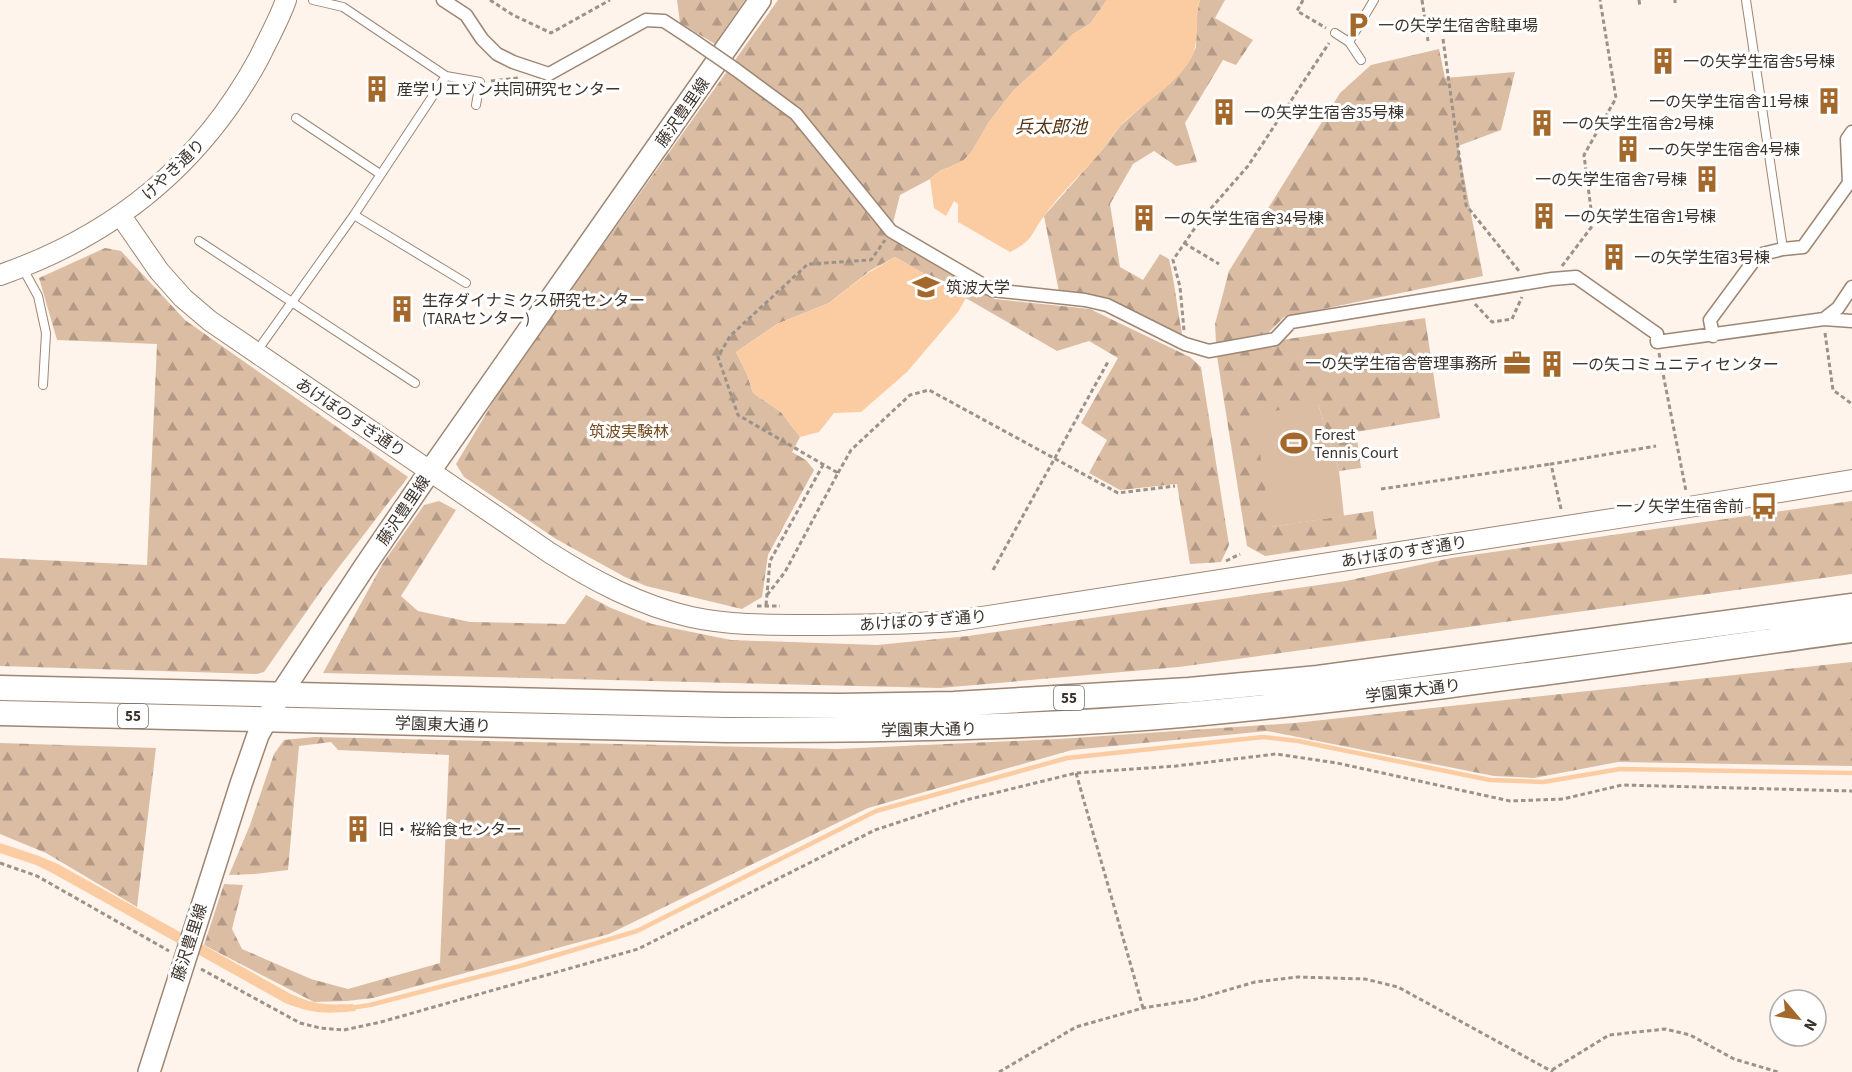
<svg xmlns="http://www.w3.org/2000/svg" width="1852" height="1072" viewBox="0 0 1852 1072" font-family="'Source Sans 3','Noto Sans JP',sans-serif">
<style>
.forest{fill:url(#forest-firs)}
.pitch{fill:#dbbda4}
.water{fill:#fbcca2}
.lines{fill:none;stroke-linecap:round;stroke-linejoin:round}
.stream{stroke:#fbcca2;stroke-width:4.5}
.service-casing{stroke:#9d8673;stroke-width:10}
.pedestrian-casing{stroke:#9d8673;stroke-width:15}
.tertiary-casing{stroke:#9d8673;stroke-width:22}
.secondary-casing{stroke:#9d8673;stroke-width:24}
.primary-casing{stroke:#9d8673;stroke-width:27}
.path{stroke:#9c928a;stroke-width:3;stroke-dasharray:4.5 3;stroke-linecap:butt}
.service{stroke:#fff;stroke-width:8}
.pedestrian{stroke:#fff;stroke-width:12}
.tertiary{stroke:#fff;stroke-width:20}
.secondary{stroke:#fff;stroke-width:21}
.primary{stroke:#fff;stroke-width:24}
.pedestrian-bridge-casing{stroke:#9d8673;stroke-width:15;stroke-linecap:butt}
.pedestrian-bridge{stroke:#fff;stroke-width:12}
.labels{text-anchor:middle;stroke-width:6;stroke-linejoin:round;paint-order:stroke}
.shield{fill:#fff;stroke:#76706b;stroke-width:1.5}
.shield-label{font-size:15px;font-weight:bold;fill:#3c332b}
.poi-label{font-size:16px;fill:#3c332b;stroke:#fff;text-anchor:start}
.street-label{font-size:16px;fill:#3c332b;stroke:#fff}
.park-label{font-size:16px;fill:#774a1d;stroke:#fff}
.water-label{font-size:18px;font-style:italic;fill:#523313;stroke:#fff}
</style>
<defs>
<pattern id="forest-firs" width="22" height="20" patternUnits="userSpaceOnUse" patternTransform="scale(1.5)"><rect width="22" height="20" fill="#dbbda4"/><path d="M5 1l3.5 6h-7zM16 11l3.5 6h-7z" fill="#b39a86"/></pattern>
</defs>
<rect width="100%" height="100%" fill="#fef4ec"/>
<!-- forest -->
<path class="forest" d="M677 0H745L715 44 680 23Z
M778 0H1107L1090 24 1073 34 1055 53 1013 91 989 122 971 153 963 161 940 171 930 179 900 195 891 231 896 241 995 299 1090 309 1190 357 1201 367 1229 545 1221 562 1190 564 1177 484 1120 490 1089 473 1107 440 1081 423 1118 358 1089 341 1057 351 895 257 871 270 829 303 777 324 736 352 747 374 753 393 781 412 800 437 792 452 806 460 814 470 768 555 762 597 742 609 646 586 625 577 556 539 464 477 456 464 505 382Z
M1200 0H1225L1215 18 1253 40 1236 65 1223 60 1185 123 1197 162 1176 166 1154 151 1133 164 1110 204 1120 267 1143 280 1160 254 1169 259C1175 284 1177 308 1182 333L1180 335 1124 307 1091 294 1059 292 1044 216 1103 149 1120 126 1182 71 1190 60 1196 47 1197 11Z
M1439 49 1445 78 1515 72 1501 130 1458 146 1483 276 1284 317 1268 333 1216 343 1215 324 1229 271 1340 93 1371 65Z
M105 248 121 251 185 320 408 477 323 588 264 672 257 674 0 666V558L147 565 157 344 57 340 39 278Z
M1425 318 1440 418 1356 432 1361 468 1339 471 1318 404 1271 527 1373 511 1377 539 1265 556 1247 546 1216 350Z
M439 501 456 510 401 596 418 611 470 622 565 624 586 595 611 608 652 624 731 640 877 645 968 636 1346 581 1451 558 1852 501V574L1179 667 940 688 323 673 383 563 424 505Z
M1852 662V766L1618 762 1534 778 1494 776 1267 731 1072 750 868 808 609 934 373 998 347 1001 314 1002 204 945 224 884 243 885 232 929 242 949 311 979 348 989 440 963 449 755 338 750 331 742 299 746 288 870 255 874 229 875 250 825 274 754 284 740 315 737 837 749 1059 739 1295 723Z
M0 743 156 748 137 907 46 853 0 834Z"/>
<!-- pitch -->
<path class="pitch" d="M1318 404 1339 471 1344 516 1271 527 1254 414Z"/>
<!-- water -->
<path class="water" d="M1107 0H1200C1194 20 1201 44 1189 62 1173 87 1142 104 1121 125 1113 133 1107 145 1099 154 1081 174 1059 195 1044 216 1030 235 1034 240 1010 252L958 222V204L954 201 946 216 934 208 930 179 940 171 963 161 971 153 989 122 1013 91 1055 53 1073 34 1090 24Z
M895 257 966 298 958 312 907 372 861 412 834 413 819 432 800 437 781 412 753 393 747 374 736 352 777 324 829 303 868 273Z
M0 843 39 856 58 864 289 993C314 1005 325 1005 353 1004L356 1011C325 1014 313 1014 285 1003L54 874 36 865 0 853Z"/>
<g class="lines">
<!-- stream -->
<path class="stream" d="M350 1008 370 1005 520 966 637 931 876 811 1067 758 1263 737 1298 741 1490 780 1543 782 1620 769 1852 773"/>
<defs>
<path id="service" d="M313 0 343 7 446 76 480 82 476 105
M1746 0 1783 249
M1335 33 1349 42 1361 60
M1349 42 1374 0
M296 118 380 174
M354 215 466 283
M199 241 415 383
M22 267 38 296 46 333 43 385
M257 351 354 215 446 76"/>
<path id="pedestrian" d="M443 0 466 15 482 39 497 54 513 62 549 74 646 20 664 21 690 38
M735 69 796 114 891 231 992 290 1085 300 1107 305 1185 344 1209 351 1275 339 1291 322 1552 279 1576 277 1657 334V342L1824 319 1852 321
M1824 319 1838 308 1852 287
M1713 336 1710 320 1758 255 1783 249 1803 247 1849 183 1847 139 1852 132"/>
<path id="tertiary" d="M121 216 159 271 183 298 210 321 550 553C594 581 639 605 691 617 728 625 767 625 805 625 855 625 906 624 956 621L1689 507 1852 480
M0 275C115 235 201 165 259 58 268 39 279 20 286 0"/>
<path id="secondary" d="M149 1072 241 784 258 735 280 695 365 566 430 471 760 0"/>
<path id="primary" d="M0 688 726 705 841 706 954 704 1189 690 1318 678 1852 606
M0 713 727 730C883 730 1038 728 1193 714 1413 694 1632 660 1852 630"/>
</defs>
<!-- service casing -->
<use href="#service" class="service-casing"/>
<!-- pedestrian casing -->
<use href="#pedestrian" class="pedestrian-casing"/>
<!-- tertiary casing -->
<use href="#tertiary" class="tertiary-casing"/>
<!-- secondary casing -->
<use href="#secondary" class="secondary-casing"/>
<!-- primary casing -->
<use href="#primary" class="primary-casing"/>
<!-- path -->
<path class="path" d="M490 0 513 15 551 33 610 0
M1303 0 1297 11 1326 28
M1422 0 1428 41
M1639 0 1640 7
M1675 0V3
M1443 39 1466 205 1519 271
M491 81 518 78
M1184 243 1219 264
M1562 266 1593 225 1584 155 1616 98 1600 0
M1475 304 1492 322 1512 319 1522 297
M1184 330 1180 287 1173 260 1199 222 1248 166 1329 43
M1825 333 1833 390 1852 404
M1659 353 1686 491
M838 473 851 450 910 395 929 390 1118 493 1175 486
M1381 489 1551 464
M1561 509 1551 464 1656 446
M1226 561 1240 554
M993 570 1109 360
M767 595 785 572 838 473 738 415 718 357 730 336 808 264 871 260 885 240
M766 605 770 561 823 465
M757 606H780
M1076 773 1143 1008
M0 863 37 876 169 951
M201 969 300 1023 320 1028 344 1030 381 1022 638 949 875 830 966 800 1076 773 1176 766 1276 754 1337 763 1510 801 1563 799 1622 785 1852 791
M1552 1070 1609 1035 1665 1029 1690 1035 1734 1059 1778 1072
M999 1072 1076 1027 1143 1008 1193 1000 1255 982 1298 977 1365 979 1398 987 1553 1072"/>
<!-- service -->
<use href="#service" class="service"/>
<!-- pedestrian -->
<use href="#pedestrian" class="pedestrian"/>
<!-- tertiary -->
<use href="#tertiary" class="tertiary"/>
<!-- secondary -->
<use href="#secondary" class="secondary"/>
<!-- primary -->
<use href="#primary" class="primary"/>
<defs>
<path id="pedestrian-bridge" d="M690 38 735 69"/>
</defs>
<!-- pedestrian-bridge casing -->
<use href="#pedestrian-bridge" class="pedestrian-bridge-casing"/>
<!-- pedestrian-bridge -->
<use href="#pedestrian-bridge" class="pedestrian-bridge"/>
</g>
<!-- icons -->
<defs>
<symbol id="parking-bare" viewBox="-9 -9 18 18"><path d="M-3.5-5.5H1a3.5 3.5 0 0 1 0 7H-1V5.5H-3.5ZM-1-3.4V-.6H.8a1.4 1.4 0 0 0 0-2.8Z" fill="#a4682b" stroke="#fff" stroke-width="2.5" paint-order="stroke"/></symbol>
<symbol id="building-bare" viewBox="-9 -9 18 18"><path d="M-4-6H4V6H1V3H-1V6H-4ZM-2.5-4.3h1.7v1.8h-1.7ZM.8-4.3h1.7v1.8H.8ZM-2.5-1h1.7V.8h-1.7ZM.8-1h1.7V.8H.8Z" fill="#a4682b" stroke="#fff" stroke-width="2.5" paint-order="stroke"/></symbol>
<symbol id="university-bare" viewBox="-9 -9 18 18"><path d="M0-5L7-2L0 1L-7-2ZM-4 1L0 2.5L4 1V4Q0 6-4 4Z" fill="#a4682b" stroke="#fff" stroke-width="2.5" paint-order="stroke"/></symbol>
<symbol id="office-bare" viewBox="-9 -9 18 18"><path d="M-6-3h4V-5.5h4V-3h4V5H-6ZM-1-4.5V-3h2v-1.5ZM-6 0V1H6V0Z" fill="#a4682b" stroke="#fff" stroke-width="2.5" paint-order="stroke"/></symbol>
<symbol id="stadium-bare" viewBox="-9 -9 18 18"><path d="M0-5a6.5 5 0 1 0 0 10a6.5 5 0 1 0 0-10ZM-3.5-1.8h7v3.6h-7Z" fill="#a4682b" stroke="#fff" stroke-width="2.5" paint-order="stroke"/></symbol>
<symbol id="bus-bare" viewBox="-9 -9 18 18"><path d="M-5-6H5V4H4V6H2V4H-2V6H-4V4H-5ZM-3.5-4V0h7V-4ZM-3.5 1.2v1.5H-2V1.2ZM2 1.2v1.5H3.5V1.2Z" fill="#a4682b" stroke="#fff" stroke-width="2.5" paint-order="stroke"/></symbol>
</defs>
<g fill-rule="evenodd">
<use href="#parking-bare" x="1339" y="6" width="38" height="38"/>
<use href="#building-bare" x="1644" y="42" width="38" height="38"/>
<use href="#building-bare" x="358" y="70" width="38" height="38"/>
<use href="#building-bare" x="1810" y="82" width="38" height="38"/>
<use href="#building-bare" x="1205" y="93" width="38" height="38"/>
<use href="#building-bare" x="1523" y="104" width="38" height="38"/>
<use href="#building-bare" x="1609" y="130" width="38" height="38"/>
<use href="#building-bare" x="1688" y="160" width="38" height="38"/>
<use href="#building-bare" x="1525" y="197" width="38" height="38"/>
<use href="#building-bare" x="1125" y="199" width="38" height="38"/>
<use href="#building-bare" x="1595" y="238" width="38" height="38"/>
<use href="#university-bare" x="907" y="268" width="38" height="38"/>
<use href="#building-bare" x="383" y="290" width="38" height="38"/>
<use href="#office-bare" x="1498" y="344" width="38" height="38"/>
<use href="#building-bare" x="1533" y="345" width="38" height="38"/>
<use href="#stadium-bare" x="1275" y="424" width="38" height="38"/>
<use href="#bus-bare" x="1745" y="487" width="38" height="38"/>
<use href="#building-bare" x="339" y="810" width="38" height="38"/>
</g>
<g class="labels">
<!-- shield labels -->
<g class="shield">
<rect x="1054" y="686" width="30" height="24" rx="4.5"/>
<rect x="118" y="704" width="30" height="24" rx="4.5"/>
</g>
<g class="shield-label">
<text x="1069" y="703">55</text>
<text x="133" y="721">55</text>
</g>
<!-- poi labels -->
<g class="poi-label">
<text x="1378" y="31">一の矢学生宿舎駐車場</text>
<text x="1683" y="67">一の矢学生宿舎5号棟</text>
<text x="397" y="95">産学リエゾン共同研究センター</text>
<text x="1809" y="107" text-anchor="end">一の矢学生宿舎11号棟</text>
<text x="1244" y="118">一の矢学生宿舎35号棟</text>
<text x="1562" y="129">一の矢学生宿舎2号棟</text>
<text x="1648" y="155">一の矢学生宿舎4号棟</text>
<text x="1687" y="185" text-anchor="end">一の矢学生宿舎7号棟</text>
<text x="1564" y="222">一の矢学生宿舎1号棟</text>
<text x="1164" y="224">一の矢学生宿舎34号棟</text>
<text x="1634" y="263">一の矢学生宿3号棟</text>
<text x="946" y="293">筑波大学</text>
<text x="422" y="306">生存ダイナミクス研究センター<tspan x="422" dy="18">(TARAセンター)</tspan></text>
<text x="1497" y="369" text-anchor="end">一の矢学生宿舎管理事務所</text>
<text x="1572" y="370">一の矢コミュニティセンター</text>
<text x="1314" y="440">Forest<tspan x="1314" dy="18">Tennis Court</tspan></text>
<text x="1744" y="512" text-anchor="end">一ノ矢学生宿舎前</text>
<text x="378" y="835">旧・桜給食センター</text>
</g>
<!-- street labels -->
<g class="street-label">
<text transform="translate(682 112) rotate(-55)" y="6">藤沢豊里線</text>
<text transform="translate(173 169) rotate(-44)" y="6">けやき通り</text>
<text transform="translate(351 417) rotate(34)" y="6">あけぼのすぎ通り</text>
<text transform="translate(403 510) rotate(-56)" y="6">藤沢豊里線</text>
<text transform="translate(1404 551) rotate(-9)" y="6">あけぼのすぎ通り</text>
<text transform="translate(923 620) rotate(-4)" y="6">あけぼのすぎ通り</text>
<text transform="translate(1413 690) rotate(-7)" y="6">学園東大通り</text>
<text transform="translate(443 724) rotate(2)" y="6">学園東大通り</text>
<text transform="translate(929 729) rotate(-1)" y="6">学園東大通り</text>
<text transform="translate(189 942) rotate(-72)" y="6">藤沢豊里線</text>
</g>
<!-- park labels -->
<g class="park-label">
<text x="629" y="437">筑波実験林</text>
</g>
<!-- water labels -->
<g class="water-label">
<text x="1051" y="133">兵太郎池</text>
</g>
</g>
<!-- north arrow -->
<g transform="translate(1798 1018) rotate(119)"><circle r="28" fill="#ffffff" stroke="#b1adaa" stroke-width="1.5"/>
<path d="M0-4.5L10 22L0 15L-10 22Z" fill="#a4682b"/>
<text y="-9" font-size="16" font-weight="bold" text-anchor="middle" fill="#3c332b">N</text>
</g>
</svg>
